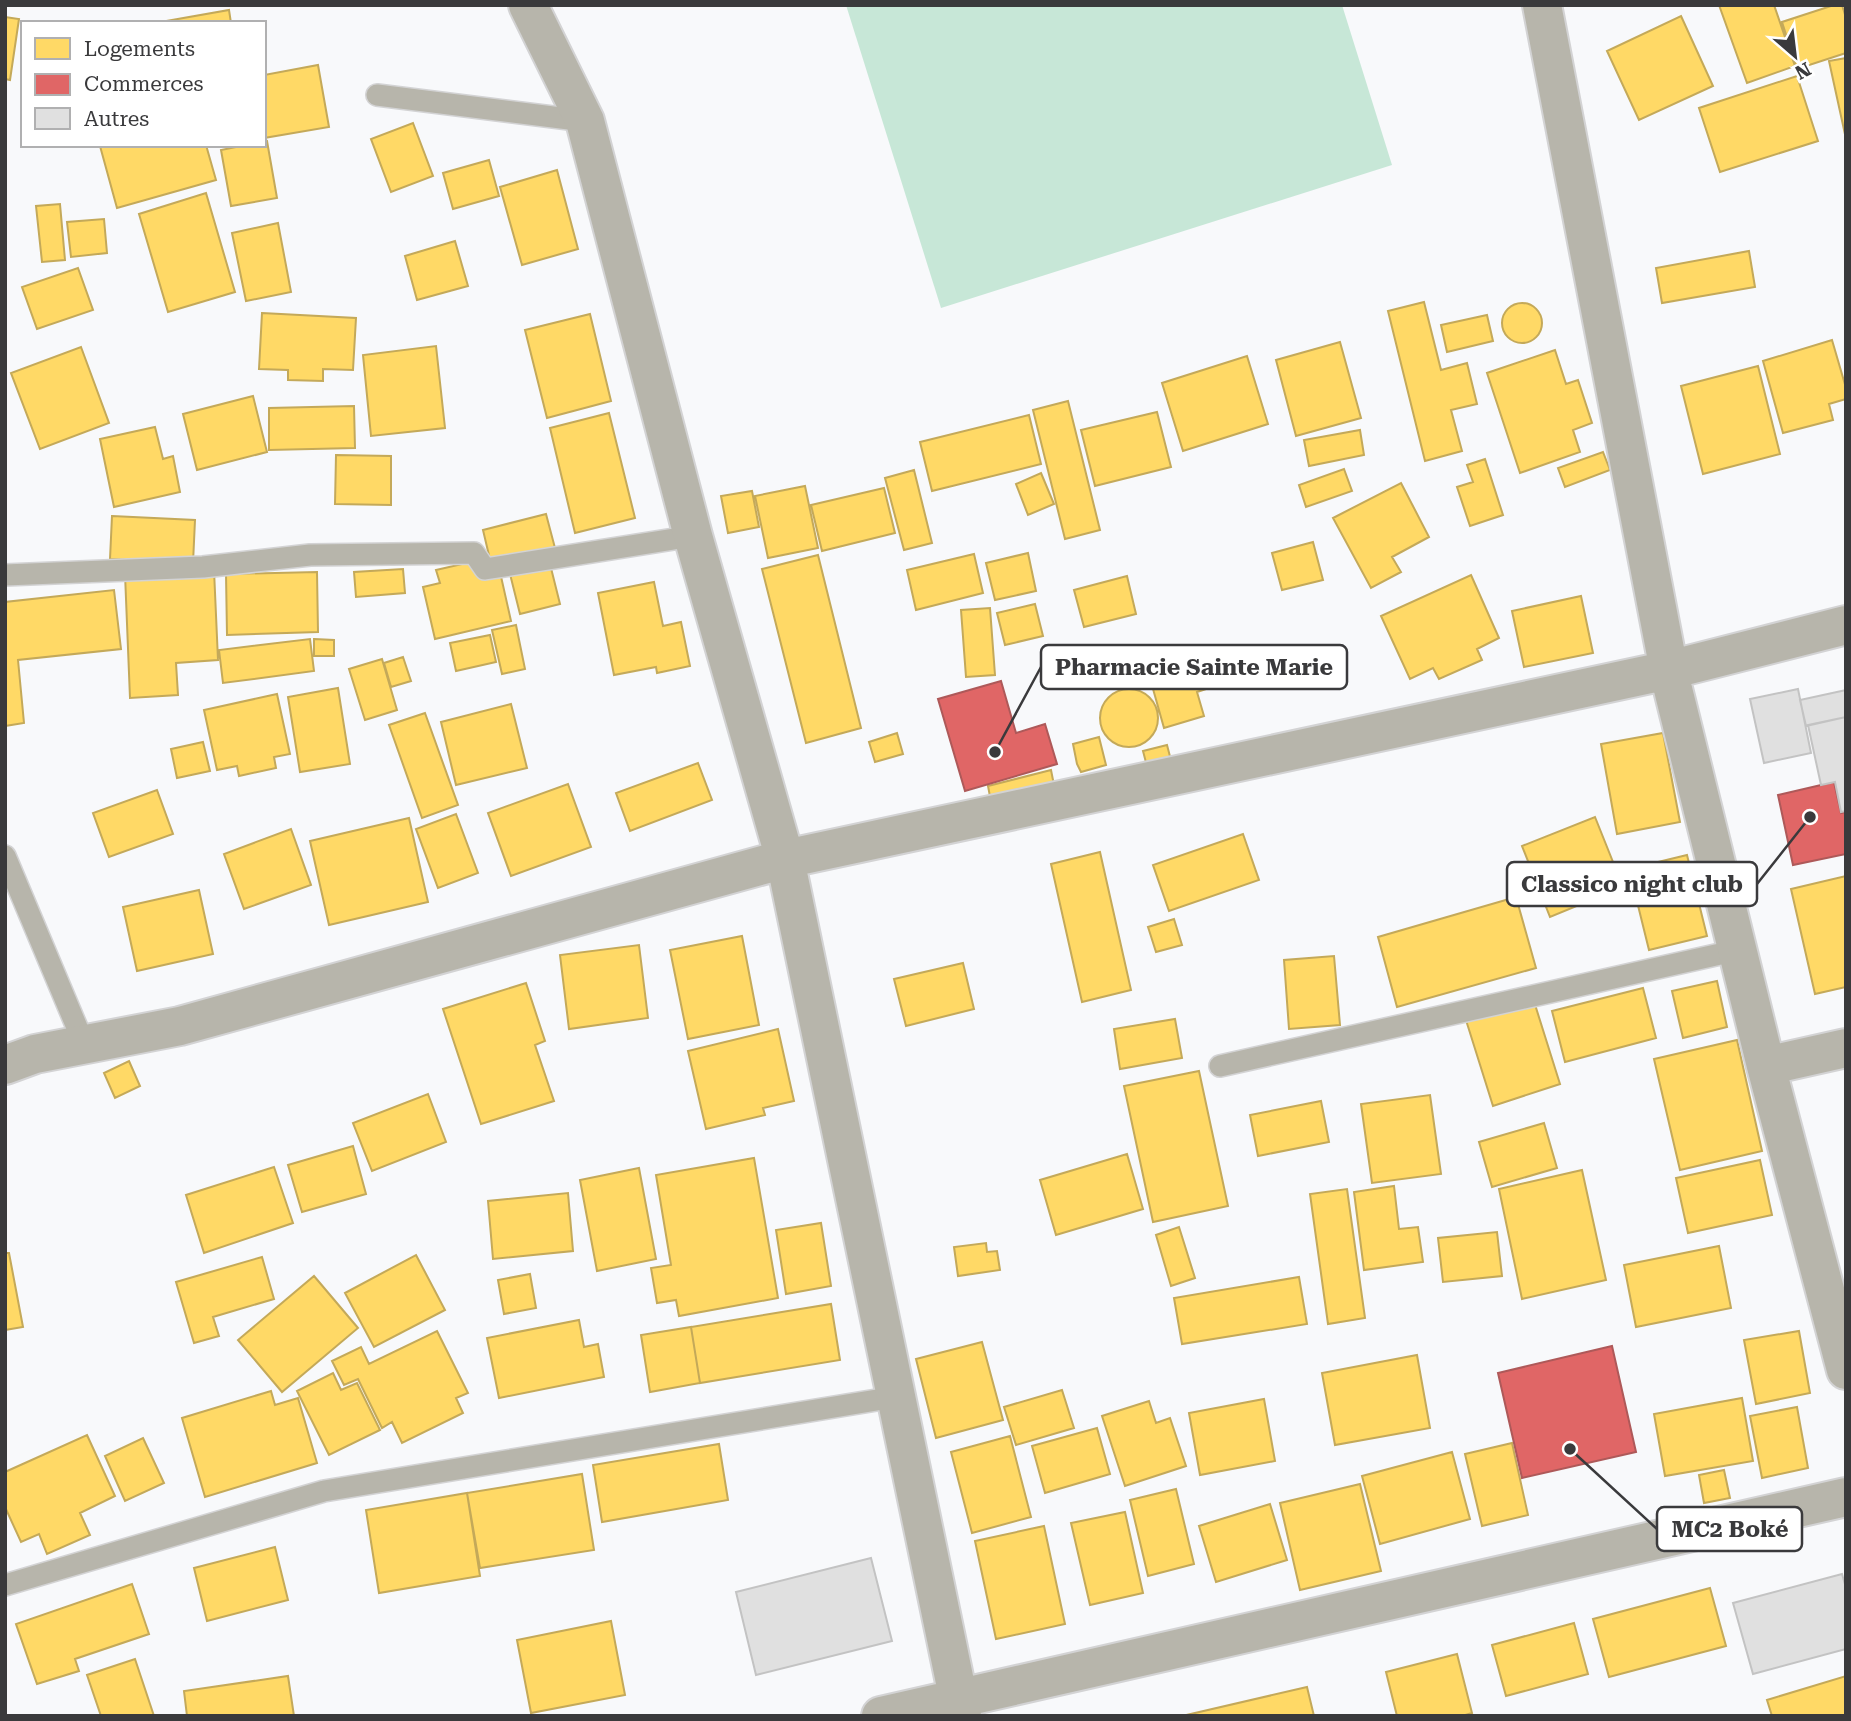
<svg xmlns="http://www.w3.org/2000/svg" width="1851" height="1721" viewBox="0 0 1851 1721" font-family="'Roboto Serif',serif">
<style>
.green{fill:#c7e7d7}
.homes{fill:#ffd966;stroke:#c4a959;stroke-width:2}
.shops{fill:#e06666;stroke:#ae5959;stroke-width:2}
.building{fill:#e0e0e0;stroke:#c3c3c3;stroke-width:2}
.lines{fill:none;stroke-linecap:round;stroke-linejoin:round}
.service-casing{stroke:#d3d3d4;stroke-width:24}
.minor-casing{stroke:#d3d3d4;stroke-width:42}
.service{stroke:#b7b5ab;stroke-width:21}
.minor{stroke:#b7b5ab;stroke-width:38}
.leader{fill:none;stroke:#3a3a3c;stroke-width:2.5}
.callout-dot{fill:#3a3a3c;stroke:#fff;stroke-width:2.5}
.callout{fill:#fff;stroke:#3a3a3c;stroke-width:2.5}
.callout-label{font-size:23px;text-anchor:middle;font-weight:bold;fill:#3a3a3c}
</style>
<rect width="100%" height="100%" fill="#f8f9fb"/>
<!-- green -->
<path class="green" d="M846 5H1342L1392 165 941 308Z"/>
<!-- homes -->
<path class="homes" d="M1719 5H1774L1795 66 1747 83Z
M1834 5H1842L1846 18V53L1797 69 1782 22Z
M229 10 231 23H155Z
M1681 16 1713 86 1639 120 1607 51Z
M5 17 19 19 10 80 5 79Z
M1846 58V139L1829 61Z
M318 65 329 127 264 138V75Z
M1797 76 1818 141 1720 172 1699 108Z
M413 123 433 176 391 192 371 139Z
M267 141 277 198 231 206 221 150 246 145H264V142Z
M104 145H206L216 180 117 208 100 146Z
M489 160 499 196 453 209 443 173Z
M557 170 578 249 522 265 500 187Z
M206 193 235 292 168 312 139 214Z
M60 204 65 260 42 262 36 206Z
M104 219 107 253 71 257 67 222Z
M278 223 291 292 246 301 232 233Z
M455 241 468 286 417 300 405 256Z
M1749 251 1755 287 1662 303 1656 268Z
M78 268 93 310 37 329 22 287Z
M1424 302 1441 370 1467 363 1477 404 1451 410 1462 451 1425 461 1388 311Z
M1502 323a20 20 0 1 1 40 0a20 20 0 1 1-40 0Z
M262 313 356 318 353 370 323 369V381L288 380V370L259 369Z
M590 314 611 401 547 418 525 330Z
M1487 315 1493 341 1447 352 1441 325Z
M1832 340 1846 388V399L1829 404 1833 420 1783 433 1763 361Z
M1340 342 1361 418 1296 436 1276 360Z
M436 346 445 428 371 436 363 355Z
M81 347 109 423 40 449 11 373Z
M1555 350 1566 384 1578 380 1592 423 1573 430 1580 452 1520 473 1487 373Z
M1247 356 1268 424 1183 451 1162 383Z
M1758 366 1780 454 1703 474 1681 386Z
M253 396 267 452 197 470 183 414Z
M1068 401 1100 530 1065 539 1033 410Z
M354 406 355 448 269 450V408Z
M1157 412 1171 467 1095 486 1081 430Z
M609 413 635 518 575 533 550 428Z
M1029 415 1041 464 932 491 920 442Z
M155 427 163 459 173 456 180 492 114 507 100 439Z
M1360 430 1364 455 1309 466 1304 440Z
M1603 452 1610 470 1565 487 1558 468Z
M336 455 391 456V505L335 504Z
M1485 459 1503 515 1470 526 1457 487 1473 482 1467 465Z
M1344 469 1352 491 1306 507 1299 485Z
M914 470 932 543 904 550 885 478Z
M1041 473 1054 504 1028 515 1016 484Z
M1401 483 1429 537 1392 557 1401 572 1371 588 1333 518Z
M805 486 818 548 768 558 755 496Z
M884 488 895 533 822 551 811 505Z
M752 491 759 527 728 533 721 496Z
M546 514 555 548 491 564 483 530Z
M112 516 195 520 193 563 110 559Z
M1313 542 1323 580 1282 590 1272 553Z
M1028 553 1036 591 995 600 986 563Z
M974 554 983 593 916 610 907 570Z
M818 555 861 728 806 743 762 569Z
M475 561 500 572 511 621 435 639 423 587 440 583 436 570Z
M550 564 560 604 520 614 510 574Z
M403 569 405 593 356 597 354 572Z
M214 570 218 660 176 663 178 695 130 698 125 574Z
M317 572 318 632 227 635 226 574Z
M1471 575 1499 638 1477 649 1482 660 1439 679 1433 668 1410 679 1381 616Z
M1127 576 1136 614 1084 627 1074 590Z
M654 582 663 626 681 622 690 666 657 673 656 667 614 675 598 593Z
M114 590 121 649 18 660 24 723 5 726V602Z
M1581 596 1593 653 1524 667 1512 611Z
M1035 604 1043 636 1005 645 997 613Z
M990 608 995 675 966 677 961 610Z
M516 625 525 669 502 674 492 630Z
M490 635 496 662 456 671 450 643Z
M310 639 314 671 223 683 219 650Z
M314 639 334 640V656H314Z
M1202 647 1215 686 1197 692 1204 716 1164 728 1146 664Z
M403 657 411 681 391 687 384 663Z
M382 659 397 710 365 720 349 669Z
M338 688 350 764 300 772 288 697Z
M1100 718a29 29 0 1 1 58 0a29 29 0 1 1-58 0Z
M277 694 290 754 274 757 276 768 239 776 237 766 217 770 204 710Z
M511 704 527 768 456 785 441 722Z
M425 713 458 805 422 818 389 725Z
M897 733 903 754 875 762 869 742Z
M1663 733 1680 822 1617 834 1601 744Z
M1099 737 1106 765 1081 772 1077 764 1073 744Z
M203 742 210 771 177 778 171 749Z
M1167 745 1173 768 1149 774 1143 751Z
M698 763 712 800 630 831 616 793Z
M1051 770 1055 790 992 807 988 786Z
M568 784 591 847 511 876 488 813Z
M157 790 173 834 109 857 93 813Z
M456 814 478 873 438 888 416 829Z
M1595 817 1623 887 1550 917 1522 846Z
M409 818 428 902 329 925 310 841Z
M291 829 311 885 244 909 224 854Z
M1243 834 1259 880 1169 911 1153 865Z
M1100 852 1131 990 1082 1002 1051 864Z
M1687 855 1707 936 1649 950 1629 869Z
M1846 876V987L1815 994 1791 889Z
M199 890 213 954 137 971 123 907Z
M1516 897 1536 968 1397 1007 1378 937Z
M1174 919 1182 945 1156 952 1148 927Z
M742 936 759 1025 688 1039 670 950Z
M639 945 648 1018 569 1029 560 955Z
M1334 956 1340 1025 1289 1029 1284 960Z
M963 963 974 1009 906 1026 894 979Z
M1717 981 1727 1027 1683 1038 1672 991Z
M526 983 545 1041 535 1045 554 1101 481 1124 443 1009Z
M1643 988 1656 1038 1565 1062 1552 1011Z
M1532 995 1560 1084 1493 1106 1465 1017Z
M1175 1019 1182 1058 1120 1069 1114 1029Z
M778 1029 794 1101 763 1108 765 1115 706 1129 688 1051Z
M1737 1040 1762 1151 1680 1170 1654 1059Z
M129 1061 140 1086 115 1098 104 1073Z
M1199 1071 1228 1206 1153 1222 1124 1086Z
M428 1094 446 1142 372 1171 353 1123Z
M1430 1095 1441 1174 1372 1183 1361 1104Z
M1321 1101 1329 1142 1258 1156 1250 1115Z
M1544 1123 1557 1168 1492 1187 1479 1142Z
M353 1146 366 1194 302 1212 288 1165Z
M1127 1154 1143 1209 1056 1235 1040 1180Z
M754 1158 778 1298 679 1316 676 1300 657 1303 651 1268 671 1265 656 1175Z
M1760 1160 1772 1215 1688 1233 1676 1178Z
M274 1167 293 1223 204 1253 186 1195Z
M639 1168 656 1259 597 1271 580 1180Z
M1582 1170 1606 1280 1522 1299 1499 1189Z
M1394 1186 1399 1229 1418 1227 1423 1262 1364 1270 1354 1192Z
M1347 1189 1365 1318 1328 1324 1310 1194Z
M568 1193 573 1251 493 1259 488 1201Z
M821 1223 831 1286 786 1294 776 1230Z
M1179 1227 1195 1278 1171 1286 1156 1235Z
M1497 1232 1502 1276 1443 1282 1438 1238Z
M986 1243 987 1252 997 1251 1000 1270 958 1276 954 1247Z
M1719 1246 1731 1308 1636 1327 1624 1265Z
M5 1253H9L23 1327 5 1330Z
M416 1255 445 1310 374 1347 345 1293Z
M262 1257 274 1299 213 1317 219 1336 194 1343 176 1282Z
M530 1274 536 1308 504 1314 498 1280Z
M314 1276 358 1328 282 1392 238 1340Z
M1299 1277 1307 1324 1182 1344 1174 1298Z
M831 1304 840 1360 700 1383 691 1327Z
M579 1320 584 1347 598 1344 604 1377 499 1398 487 1338Z
M691 1327 700 1383 650 1392 641 1335Z
M437 1331 468 1393 456 1398 463 1413 402 1443 392 1422 382 1428 358 1379 344 1385 332 1361 361 1347 369 1364Z
M1799 1331 1810 1393 1756 1404 1744 1340Z
M982 1342 1003 1420 936 1438 916 1359Z
M1417 1355 1430 1428 1335 1445 1322 1373Z
M333 1373 341 1390 357 1383 380 1430 329 1455 297 1391Z
M1062 1390 1074 1428 1016 1445 1004 1407Z
M271 1391 275 1405 298 1398 317 1463 205 1497 182 1418Z
M1742 1398 1753 1461 1665 1476 1654 1414Z
M1264 1399 1275 1461 1200 1475 1189 1413Z
M1149 1401 1156 1423 1170 1418 1186 1466 1125 1486 1102 1416Z
M1797 1407 1808 1468 1762 1478 1750 1416Z
M1097 1428 1110 1474 1045 1493 1032 1446Z
M87 1435 115 1496 80 1513 90 1535 47 1554 39 1534 21 1542 5 1507V1472Z
M1010 1436 1031 1517 972 1533 951 1452Z
M143 1438 164 1483 125 1501 105 1456Z
M1512 1443 1528 1515 1482 1526 1465 1454Z
M719 1444 728 1500 602 1522 593 1465Z
M1452 1452 1470 1519 1380 1544 1362 1476Z
M1724 1470 1730 1498 1704 1503 1699 1475Z
M582 1474 594 1550 480 1568 467 1493Z
M1360 1484 1381 1571 1300 1590 1280 1503Z
M1176 1489 1194 1564 1148 1576 1130 1500Z
M467 1493 480 1576 379 1593 366 1510Z
M1270 1504 1287 1560 1216 1582 1199 1526Z
M1125 1512 1143 1593 1090 1605 1071 1523Z
M1044 1526 1065 1624 996 1639 975 1541Z
M275 1547 288 1600 207 1621 194 1568Z
M132 1584 149 1634 75 1659 79 1671 37 1684 16 1624Z
M1710 1588 1726 1646 1609 1677 1593 1619Z
M611 1621 625 1695 531 1713 517 1640Z
M1574 1623 1588 1674 1506 1696 1492 1645Z
M1457 1654 1472 1713 1462 1716H1397L1386 1672Z
M135 1659 154 1716H101L87 1675Z
M288 1676 294 1716H187L184 1691Z
M1846 1676V1715L1772 1716 1767 1700Z
M1307 1687 1314 1716H1182Z"/>
<!-- shops -->
<path class="shops" d="M1001 681 1016 733 1045 724 1057 764 965 791 938 699Z
M1834 782 1841 813 1846 812V854L1793 865 1778 795Z
M1612 1346 1636 1452 1522 1478 1498 1373Z"/>
<!-- building -->
<path class="building" d="M1798 689 1811 753 1764 763 1750 699Z
M1846 690V717L1806 726 1800 700Z
M1846 717V811L1841 812 1835 782 1821 785 1808 725Z
M871 1558 892 1641 756 1675 736 1592Z
M1842 1574 1846 1588V1649L1753 1674 1733 1603Z"/>
<g class="lines">
<defs>
<path id="service" d="M377 95 585 121
M5 575 203 567 310 555 474 553 485 569 693 536
M5 856 84 1044
M1220 1066 1738 950
M5 1585 324 1491 895 1397"/>
<path id="minor" d="M528 5 585 121 693 536 785 859 962 1716
M1542 5 1671 681 1766 1066 1846 1370
M5 1065 35 1054 180 1026 785 859 1669 670 1846 625
M1766 1066 1846 1048
M881 1716 1846 1497"/>
</defs>
<!-- service casing -->
<use href="#service" class="service-casing"/>
<!-- minor casing -->
<use href="#minor" class="minor-casing"/>
<!-- service -->
<use href="#service" class="service"/>
<!-- minor -->
<use href="#minor" class="minor"/>
</g>
<!-- callouts -->
<path class="leader" d="M995 752L1041 667M1810 817L1757 884M1570 1449L1657 1529"/>
<g class="callout-dot">
<circle cx="995" cy="752" r="7"/>
<circle cx="1810" cy="817" r="7"/>
<circle cx="1570" cy="1449" r="7"/>
</g>
<g class="callout">
<rect x="1041" y="645" width="306" height="44" rx="7"/>
<rect x="1507" y="862" width="250" height="44" rx="7"/>
<rect x="1657" y="1507" width="145" height="44" rx="7"/>
</g>
<g class="callout-label">
<text x="1194" y="675">Pharmacie Sainte Marie</text>
<text x="1632" y="892">Classico night club</text>
<text x="1730" y="1537">MC2 Boké</text>
</g>
<!-- border -->
<rect width="1851" height="1721" fill="none" stroke="#3a3a3c" stroke-width="14"/>
<!-- legend -->
<rect x="21" y="21" width="245" height="126" fill="#ffffff" stroke="#b0b0b1" stroke-width="2"/>
<rect x="35" y="38" width="35" height="21" fill="#ffd966" stroke="#b0b0b1" stroke-width="2"/>
<text x="84" y="56" font-size="21" fill="#3a3a3c">Logements</text>
<rect x="35" y="74" width="35" height="21" fill="#e06666" stroke="#b0b0b1" stroke-width="2"/>
<text x="84" y="91" font-size="21" fill="#3a3a3c">Commerces</text>
<rect x="35" y="108" width="35" height="21" fill="#e0e0e0" stroke="#b0b0b1" stroke-width="2"/>
<text x="84" y="126" font-size="21" fill="#3a3a3c">Autres</text>
<!-- north arrow -->
<g transform="translate(1795 56) rotate(152)" stroke="#ffffff" stroke-width="5" paint-order="stroke">
<path d="M0-5L12 26L0 18L-12 26Z" fill="#3a3a3c"/>
<text y="-10" font-size="19" font-weight="bold" text-anchor="middle" fill="#3a3a3c">N</text>
</g>
</svg>
